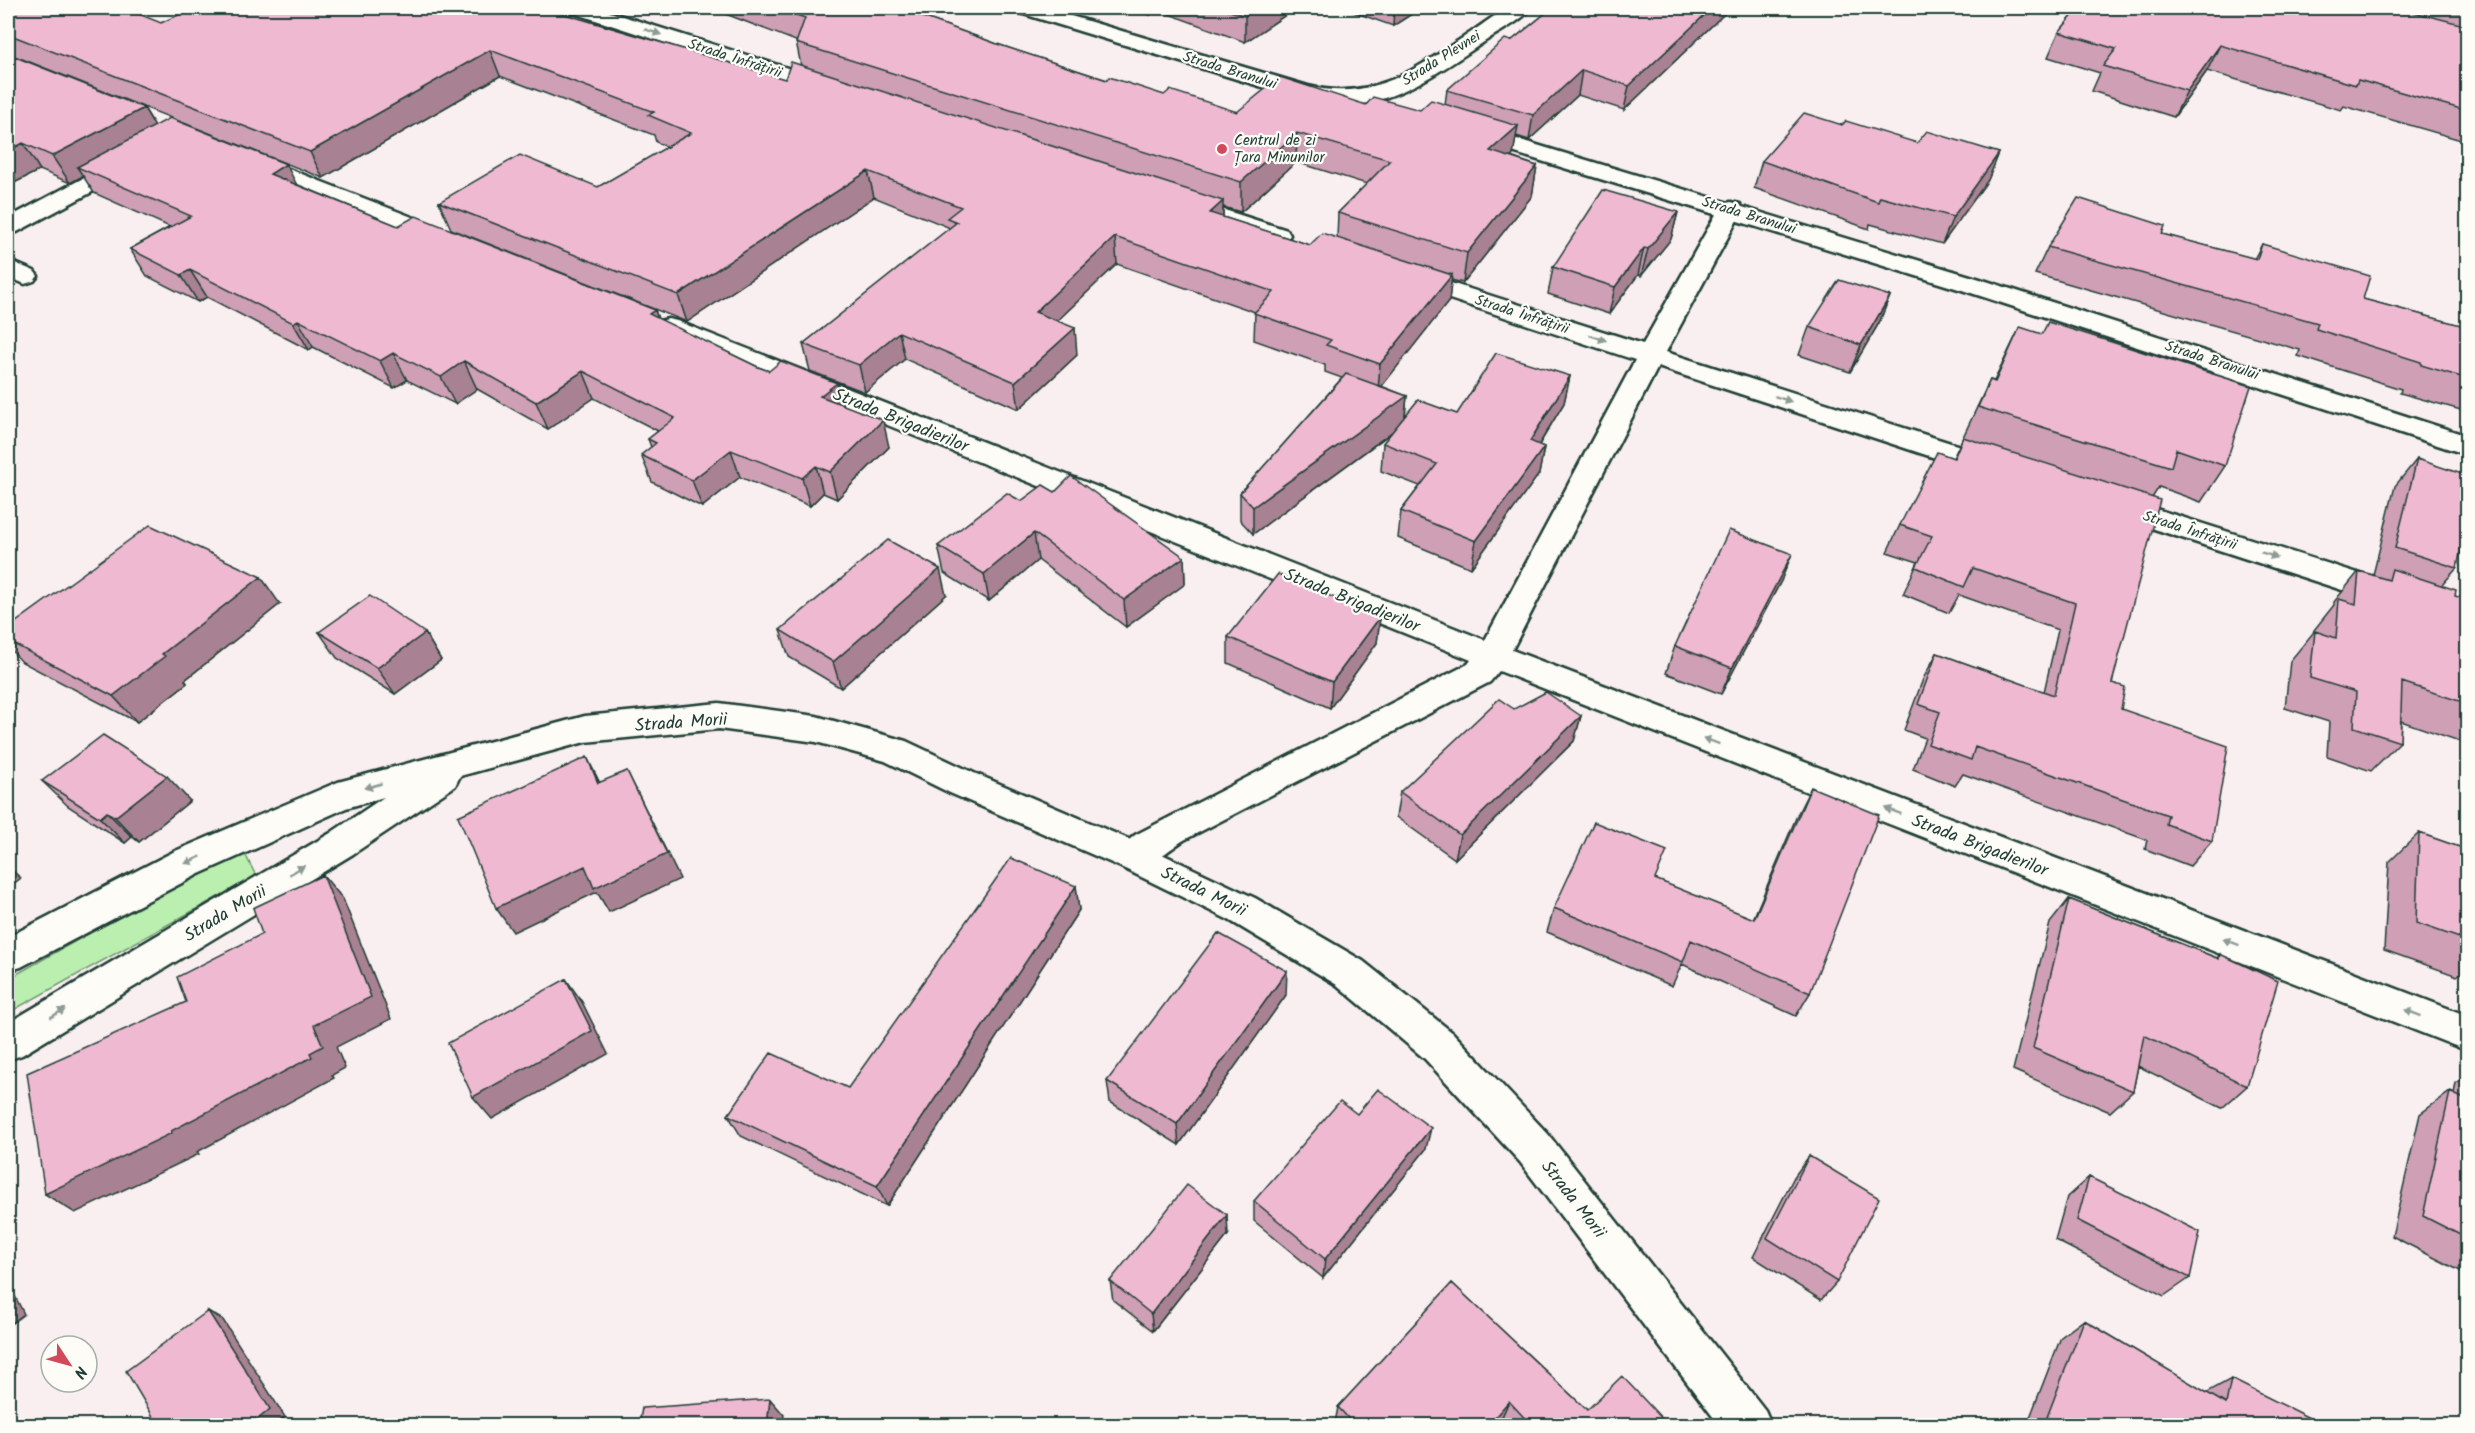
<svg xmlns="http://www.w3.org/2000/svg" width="2475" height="1433" viewBox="0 0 2475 1433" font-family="Kalam,sans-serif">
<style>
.green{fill:#baefb0;stroke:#6c9672;stroke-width:1.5}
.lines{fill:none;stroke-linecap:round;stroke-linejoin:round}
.service-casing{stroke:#1f3d34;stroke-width:5}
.minor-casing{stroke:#1f3d34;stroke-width:5}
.tertiary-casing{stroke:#1f3d34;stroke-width:5}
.secondary-casing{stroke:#1f3d34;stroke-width:5}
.service{fill:#fdfcf7;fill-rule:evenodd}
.minor{fill:#fdfcf7;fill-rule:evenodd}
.tertiary{fill:#fdfcf7;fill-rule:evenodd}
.secondary{fill:#fdfcf7;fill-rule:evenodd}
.wall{fill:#ce9fb5;stroke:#1f3d34;stroke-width:1.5;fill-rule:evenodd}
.shaded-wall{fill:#a88293;stroke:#1f3d34;stroke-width:1.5}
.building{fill:#f0b9d2;stroke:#1f3d34;stroke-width:1.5}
.oneway{fill:#8e9c96}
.poi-dot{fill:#d1495b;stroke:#fdfcf7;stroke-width:2}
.labels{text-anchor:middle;stroke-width:4.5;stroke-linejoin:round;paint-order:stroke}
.far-street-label{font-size:15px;fill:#1f3d34;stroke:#fdfcf7}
.far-poi-label{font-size:15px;fill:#1f3d34;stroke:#fdfcf7;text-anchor:start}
.street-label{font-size:18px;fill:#1f3d34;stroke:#fdfcf7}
</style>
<rect width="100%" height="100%" fill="#faeff0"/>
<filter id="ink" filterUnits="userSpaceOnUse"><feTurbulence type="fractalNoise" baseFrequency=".0167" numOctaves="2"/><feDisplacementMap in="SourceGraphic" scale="12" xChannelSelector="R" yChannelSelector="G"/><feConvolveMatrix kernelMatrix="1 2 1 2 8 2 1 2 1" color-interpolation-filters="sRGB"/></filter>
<g filter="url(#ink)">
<!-- green -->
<path class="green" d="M244 852 256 876 8 1013V979L184 880Z"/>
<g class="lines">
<defs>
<path id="service" d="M129 156 137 158 141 163 137 168 17 232 8 234V218L121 158Z
M8 260 34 271 38 276 34 281 25 284 8 277Z"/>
<path id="minor" d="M568 8H597L835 83 838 88 835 93 827 95 819 93 571 12Z
M253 155 453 233 456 238 453 243 444 245 435 243 245 167 241 162 245 157Z
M1181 196 1287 230 1290 235 1287 240 1278 242 1173 208 1169 203 1173 198Z
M1731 202 1740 204 1743 209 1666 352 2007 461 2011 468 2007 475 1997 478 1987 475 1658 367 1512 650 2468 1016V1051L1499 671 1490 682 1184 840C1174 846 1143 871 1135 871 1131 872 1126 869 1121 867L1116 857 1121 847 1135 835 1468 664 1471 660 659 333 655 327 659 321 668 319 677 321 1485 640 1635 360 1398 282 1394 277 1398 272 1407 269 1416 272 1643 344 1719 209 1722 204Z
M2112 495 2468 608V631L2102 512 2097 505 2102 498Z"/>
<path id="tertiary" d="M1471 125 1980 279 2468 436V455L1962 290 1463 137 1460 132 1463 127Z
M719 703 816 716 906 741 974 773 1147 847 1255 898 1363 961 1453 1033 1548 1134 1765 1410 1772 1426H1720L1520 1162 1425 1059 1337 985 1229 920 1121 867 950 793 885 761 816 742 719 729 585 742 460 776 455 786 353 854 22 1055 8 1060V1023L329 834 384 797 346 808 199 874 21 967 8 971V937L173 852 338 782 585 716Z"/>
<path id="secondary" d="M1014 8H1044L1308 86C1375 103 1420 66 1473 31 1495 16 1504 5 1531 8 1522 21 1500 31 1487 40 1447 67 1404 98 1356 105 1335 107 1312 101 1292 96L1017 12Z"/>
</defs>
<!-- service casing -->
<use href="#service" class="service-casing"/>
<!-- minor casing -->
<use href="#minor" class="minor-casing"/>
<!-- tertiary casing -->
<use href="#tertiary" class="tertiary-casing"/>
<!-- secondary casing -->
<use href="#secondary" class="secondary-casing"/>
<!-- service -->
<use href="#service" class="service"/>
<!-- minor -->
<use href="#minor" class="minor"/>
<!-- tertiary -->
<use href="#tertiary" class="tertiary"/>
<!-- secondary -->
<use href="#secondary" class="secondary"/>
</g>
<!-- wall -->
<path class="wall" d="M194 8 785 79 801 66 796 41 710 8H898L1000 45 1107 80 1164 95 1237 112 1366 105 1420 110 1445 104 1447 90 1511 41 1552 8H1727L1725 13 1624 110 1578 95 1529 140 1516 136 1513 155 1511 157 1537 166 1532 196 1463 283 1451 280 1449 301 1381 386 1407 396 1405 417 1457 414 1570 376 1564 403 1539 445 1544 447 1539 474 1471 568 1398 538 1401 511 1420 486 1381 471 1383 443 1394 431 1253 534 1240 520V493L1342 378 1325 372V365L1254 340 1255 312 1117 264 1057 321 1077 355 1019 409 905 359 865 392 810 371 803 344 949 229 948 227 874 197 687 322 451 229 439 202 598 187 668 147 656 142 654 135 500 76 323 178 17 57 13 56 144 108 155 126 398 226 655 310 658 319 758 367 769 371 837 383 843 405 889 447 837 499 823 493 810 506 740 477 702 507 652 482 641 455 651 447 648 439 658 431 594 398 548 429 477 389 455 404 407 380 394 388 313 347 309 350 207 297 198 302 147 276 130 249 170 227 94 193 83 176 70 183 40 170 8 186V9L161 23ZM1296 162 1367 184 1338 213 1337 238 1310 245 1223 217V207L1241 212Z
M1111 8H1293V10L1245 42 1158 10 1150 15 1133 9 1128 13Z
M1342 8H1421L1393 26Z
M2079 8H2468V142L2344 106 2341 110 2207 71 2174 117 2092 91 2100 73 2048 57 2059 32Z
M1842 125 1917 143 1999 153 1988 180 1942 244 1870 224 1869 229 1754 188 1762 161Z
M1678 212 1671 239 1641 276 1638 275 1609 314 1548 294 1553 267Z
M2162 234 2254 259 2262 244 2363 299 2468 327V412L2400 393 2401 389 2298 356 2300 350 2035 274 2048 247Z
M1890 296 1879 323 1850 372 1799 355 1809 327Z
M2020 327 2225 466 2201 502 2159 487 2152 498 2112 683 2121 709 2212 841 2190 866 2145 849 2147 840 1963 774 1955 786 1913 769 1925 738 1904 730 1923 679 1937 653 2044 692 2058 630 1959 595 1949 613 1903 594 1918 562 1887 552 1900 525 1953 458 1990 380 1994 381Z
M2417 459 2457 568 2442 585 2455 596 2468 600V744L2401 721 2400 742 2371 771 2327 756 2329 722 2285 708 2290 661 2313 633 2314 630 2334 605V602L2359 571 2373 575 2395 486Z
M1055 492 1184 557 1185 584 1126 627 1038 560 989 601 944 573 938 546 1021 501Z
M1781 581 1721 694 1666 673 1675 646Z
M946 595 841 688 789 657 780 630Z
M280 604 185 680 187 683 137 722 22 662 8 647V628Z
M1380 617 1377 643 1330 708 1228 663V637Z
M319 632 425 633 441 660 395 694 337 658Z
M1514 709 1581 716 1574 741 1455 859 1396 817 1400 792Z
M42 781 190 801 139 842 132 837 125 843 68 806Z
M1811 787 1810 993 1796 1016 1682 964 1672 986 1547 932 1554 908 1656 880 1753 919 1798 813Z
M2419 833 2468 850V976L2461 973 2457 976 2384 950 2389 862Z
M1076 886 1079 910 887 1206 741 1136 728 1115 848 1088Z
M2069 899 2217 958 2220 954 2247 1086 2222 1108 2138 1066 2133 1091 2110 1112 2013 1070 2050 923Z
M1286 995 1179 1145 1110 1102 1107 1081Z
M2468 1075V1275L2392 1236 2420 1114 2450 1092 2454 1094 2456 1083Z
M1357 1114 1426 1149 1323 1278 1254 1221V1201Z
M1809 1156 1837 1282 1821 1300 1753 1257 1794 1177Z
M2089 1177 2190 1278 2164 1296 2055 1240 2067 1197Z
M1228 1235 1153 1331 1113 1300 1110 1281Z
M1452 1283 1587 1410 1668 1425H1509L1502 1417 1494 1425H1338L1335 1423 1338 1407Z
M2084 1320 2206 1393 2231 1379 2323 1425H2027L2061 1337Z"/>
<!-- shaded-wall -->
<path class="shaded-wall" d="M1128 8H1133V9L1128 13Z
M1150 8H1157L1158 10 1150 15Z
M1258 8H1293V10L1245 42V16Z
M1394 8H1421L1393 26Z
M1712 8H1727L1725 13 1624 110 1629 86Z
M2220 45 2207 71 2174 117 2187 91Z
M490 50 500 76 323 178 310 152Z
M1582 70 1578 95 1529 140 1533 115Z
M144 108 160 135 77 167 83 176 70 183 52 156Z
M1518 126 1513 155 1486 181 1490 151Z
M1297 133 1296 162 1241 212V182Z
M23 143 40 170 8 186V151Z
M1999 153 1988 180 1942 244 1953 217Z
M286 164 300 191 270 174Z
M1537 166 1532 196 1463 283 1467 253Z
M868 171 874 197 687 322 678 295Z
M1223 201V228L1210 213Z
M1678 212 1671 239 1641 276 1648 249Z
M1115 237 1117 264 1038 339 1035 312Z
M1644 248 1638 275 1609 314 1615 287Z
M190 270 207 297 198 302 181 275Z
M1452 275 1449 301 1378 391 1380 364Z
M1890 296 1879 323 1850 372 1861 345Z
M655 310 664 338 649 314Z
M298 320 313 347 309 350 293 323Z
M1075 328 1077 355 1019 409 1015 382Z
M899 332 905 359 865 392 859 365Z
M393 353 407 380 394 388 380 361Z
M464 361 477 389 455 404 441 377Z
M583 371 594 398 548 429 536 402Z
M1570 376 1564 403 1525 468 1530 441Z
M837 383 844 410 820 396Z
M1407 396 1404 423 1253 534V507Z
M883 420 889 447 837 499 830 472Z
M1544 447 1539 474 1471 568 1476 541Z
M731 450 740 477 702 507 692 480Z
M816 466 823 493 810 506 802 478Z
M1034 533 1038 560 989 601 984 574Z
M1792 554 1781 581 1721 694 1732 668Z
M1184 557 1185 584 1126 627 1124 600Z
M940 569 946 595 841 688 833 662Z
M261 577 280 604 185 680 187 683 137 722 113 696 162 654Z
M1380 617 1377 643 1330 708 1332 682Z
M425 633 441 660 395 694 377 668Z
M1581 716 1574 741 1455 859 1460 835Z
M587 757 600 783H598Z
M627 771 680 879 609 912 597 892 513 932 496 908Z
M167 776 190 801 139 842 115 817Z
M107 812 132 837 125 843 100 818Z
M8 867 21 878 8 888Z
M323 875 343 899 391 1019 336 1047 345 1068 332 1075 334 1078 197 1152 199 1154 75 1213 45 1194 310 1053 314 1025Z
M1076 886 1079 910 887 1206 877 1186Z
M1287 971 1286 995 1179 1145 1177 1124Z
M566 979 582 1002 608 1054 492 1119 473 1097Z
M1431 1128 1426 1149 1323 1278 1325 1259Z
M1227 1215 1228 1235 1153 1331 1151 1314Z
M8 1282 24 1314 8 1326Z
M208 1311 223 1320 285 1417 274 1425H251Z
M770 1399 784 1415 782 1425H767Z
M1509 1401 1502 1417 1494 1425H1488Z"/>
<!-- building -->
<path class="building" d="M11 8H124L161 23 194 8H544L785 79 791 62 1223 201 1210 213 1310 245 1322 233 1452 275 1380 364 1326 345 1331 340 1254 313 1274 292 1115 237 1035 312 1075 328 1015 382 899 332 859 365 803 344 957 222 947 218 961 207 868 171 678 295 439 202 520 155 598 187 691 133 648 115 654 112 490 50 310 152 8 34V9Z
M777 8H898L1000 45 1107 80 1109 77 1164 95 1170 90 1237 112 1280 77 1366 105 1373 97 1420 110 1431 100 1518 126 1490 151 1537 166 1467 253 1338 213 1390 160 1297 133 1241 182 796 43 805 18Z
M1221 8H1258L1245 16Z
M1552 8H1712L1629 86 1582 70 1533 115 1447 90 1505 39 1511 41Z
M2079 8H2398L2468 26V111L2358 80 2356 85 2220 45 2187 91 2103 66 2116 49 2059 32Z
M8 54 144 108 52 156 23 143 8 151Z
M1804 113 1842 125 1846 121 1917 143 1927 131 1999 153 1953 217 1880 197 1878 202 1762 161Z
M170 118 286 164 270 174 398 226 416 216 655 310 649 314 758 367 769 371 781 361 837 383 820 396 883 420 830 472 816 466 802 478 731 450 692 480 641 455 656 443 648 439 675 418 583 371 536 402 464 361 441 377 393 353 380 361 298 320 293 323 190 270 181 275 130 249 191 216 77 167Z
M1603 190 1678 212 1648 249 1644 248 1615 287 1553 267Z
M2078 198 2165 226 2162 234 2257 259 2262 244 2370 276 2363 299 2468 327V379L2421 365V362L2316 329 2318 323 2048 247Z
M1839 280 1890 296 1861 345 1809 327Z
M2048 322 2251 386 2225 466 2176 449 2171 467 1978 407 1990 380 1995 382 2020 327 2042 334Z
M1496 353 1570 376 1530 441 1544 447 1476 541 1401 511 1437 464 1383 443 1418 400 1457 414Z
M1346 374 1407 396 1253 507 1240 493Z
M1963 437 2160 500 2112 683 2125 687 2121 709 2228 746 2212 841 2166 824 2168 815 1975 747 1971 760 1928 744 1940 712 1918 704 1937 653 2054 695 2075 603 1973 568 1964 587 1916 567 1932 536 1900 525 1937 452 1954 458Z
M2417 459 2468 476V516L2457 568 2395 548Z
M1071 476 1184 557 1124 600 1034 533 984 574 938 546 1007 493 1021 501 1043 485 1055 492Z
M150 525 261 577 162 654 165 656 113 696 8 641V628Z
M1729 530 1792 554 1732 668 1675 646Z
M888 540 940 569 833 662 780 630Z
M2392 569 2456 590 2455 596 2468 600V704L2402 682 2400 742 2354 727 2356 692 2310 678 2315 631 2336 638 2339 599 2356 604 2359 571 2389 580Z
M1278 574 1380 617 1332 682 1228 637Z
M370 596 425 633 377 668 319 632Z
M1546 692 1581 716 1460 835 1400 792 1499 699 1514 709Z
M103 735 167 776 115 817 107 812 100 818 42 781Z
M587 757 598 783 627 771 667 854 594 888 585 866 496 908 458 816Z
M1811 787 1879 815 1810 993 1691 940 1683 962 1554 908 1594 822 1667 851 1655 879 1754 919Z
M2419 833 2468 850V941L2416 923Z
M1011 858 1076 886 877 1186 728 1115 771 1053 848 1088Z
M323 875 371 997 314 1025 323 1046 310 1053 312 1057 171 1131 172 1133 45 1194 27 1073 186 1002 177 977 262 934 253 908Z
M2069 899 2219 959 2220 954 2278 981 2247 1086 2144 1035 2133 1091 2033 1048Z
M1218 933 1287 971 1177 1124 1107 1081Z
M566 979 592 1031 473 1097 448 1043Z
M1378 1089 1431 1128 1325 1259 1254 1201 1340 1101 1357 1114Z
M2450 1092 2468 1101V1239L2423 1216Z
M1809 1156 1879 1198 1837 1282 1767 1238Z
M2089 1177 2200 1232 2190 1278 2077 1220Z
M1187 1185 1227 1215 1151 1314 1110 1281Z
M1452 1283 1587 1410 1622 1376 1668 1425H1531L1509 1401 1488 1425H1345L1350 1420 1338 1407Z
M208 1311 270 1409 251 1425H158L126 1371Z
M2084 1320 2226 1404 2231 1379 2323 1425H2044Z
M770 1399 767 1425H639L642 1408Z"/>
<!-- one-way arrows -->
<defs><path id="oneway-solid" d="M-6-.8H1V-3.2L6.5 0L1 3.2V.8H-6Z" transform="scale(1.5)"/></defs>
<g class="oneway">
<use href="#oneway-solid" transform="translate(653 32) rotate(18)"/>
<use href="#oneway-solid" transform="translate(1598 338) rotate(18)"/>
<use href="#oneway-solid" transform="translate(1783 399) rotate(18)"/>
<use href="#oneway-solid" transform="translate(2269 555) rotate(18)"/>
<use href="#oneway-solid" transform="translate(1711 741) rotate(-159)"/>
<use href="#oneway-solid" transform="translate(373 786) rotate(164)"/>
<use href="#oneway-solid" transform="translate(1893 811) rotate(-159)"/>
<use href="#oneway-solid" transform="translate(193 860) rotate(156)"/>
<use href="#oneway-solid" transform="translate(297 870) rotate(-31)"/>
<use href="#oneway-solid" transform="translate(2231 942) rotate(-159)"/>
<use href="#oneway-solid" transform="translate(58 1013) rotate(-31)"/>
<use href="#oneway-solid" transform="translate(2413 1013) rotate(-159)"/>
</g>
</g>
<!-- markers -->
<circle class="poi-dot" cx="1222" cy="149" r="6"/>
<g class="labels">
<!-- far-street labels -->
<g class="far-street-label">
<text transform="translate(735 58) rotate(18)" y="5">Strada Înfrățirii</text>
<text transform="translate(1441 58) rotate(-32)" y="5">Strada Plevnei</text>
<text transform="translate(1230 70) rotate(17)" y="5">Strada Branului</text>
<text transform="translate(1749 215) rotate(17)" y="5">Strada Branului</text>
<text transform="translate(1522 314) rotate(18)" y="5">Strada Înfrățirii</text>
<text transform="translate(2212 360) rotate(18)" y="5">Strada Branului</text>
<text transform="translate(2190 530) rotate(18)" y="5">Strada Înfrățirii</text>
</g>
<!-- far-poi labels -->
<g class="far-poi-label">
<text x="1234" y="145">Centrul de zi<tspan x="1234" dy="17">Țara Minunilor</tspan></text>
</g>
<!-- street labels -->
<g class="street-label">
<text transform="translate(901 420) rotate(22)" y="6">Strada Brigadierilor</text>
<text transform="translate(1352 600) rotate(22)" y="6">Strada Brigadierilor</text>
<text transform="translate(681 722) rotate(-4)" y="6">Strada Morii</text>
<text transform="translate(1980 845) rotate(21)" y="6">Strada Brigadierilor</text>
<text transform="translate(1204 891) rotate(26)" y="6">Strada Morii</text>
<text transform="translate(225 913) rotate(-31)" y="6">Strada Morii</text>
<text transform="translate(1574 1199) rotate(52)" y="6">Strada Morii</text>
</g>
</g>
<!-- margin -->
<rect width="2475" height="1433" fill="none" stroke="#fdfcf7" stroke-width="30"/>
<rect x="15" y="15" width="2445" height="1403" fill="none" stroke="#1f3d34" stroke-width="2" filter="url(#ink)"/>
<!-- north arrow -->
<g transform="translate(69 1364) rotate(126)"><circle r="28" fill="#fdfcf7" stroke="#a4b0a9" stroke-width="1.5"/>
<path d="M0-4.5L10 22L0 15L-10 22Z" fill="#d1495b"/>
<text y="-9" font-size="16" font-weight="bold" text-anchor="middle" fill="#1f3d34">N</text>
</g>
</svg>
